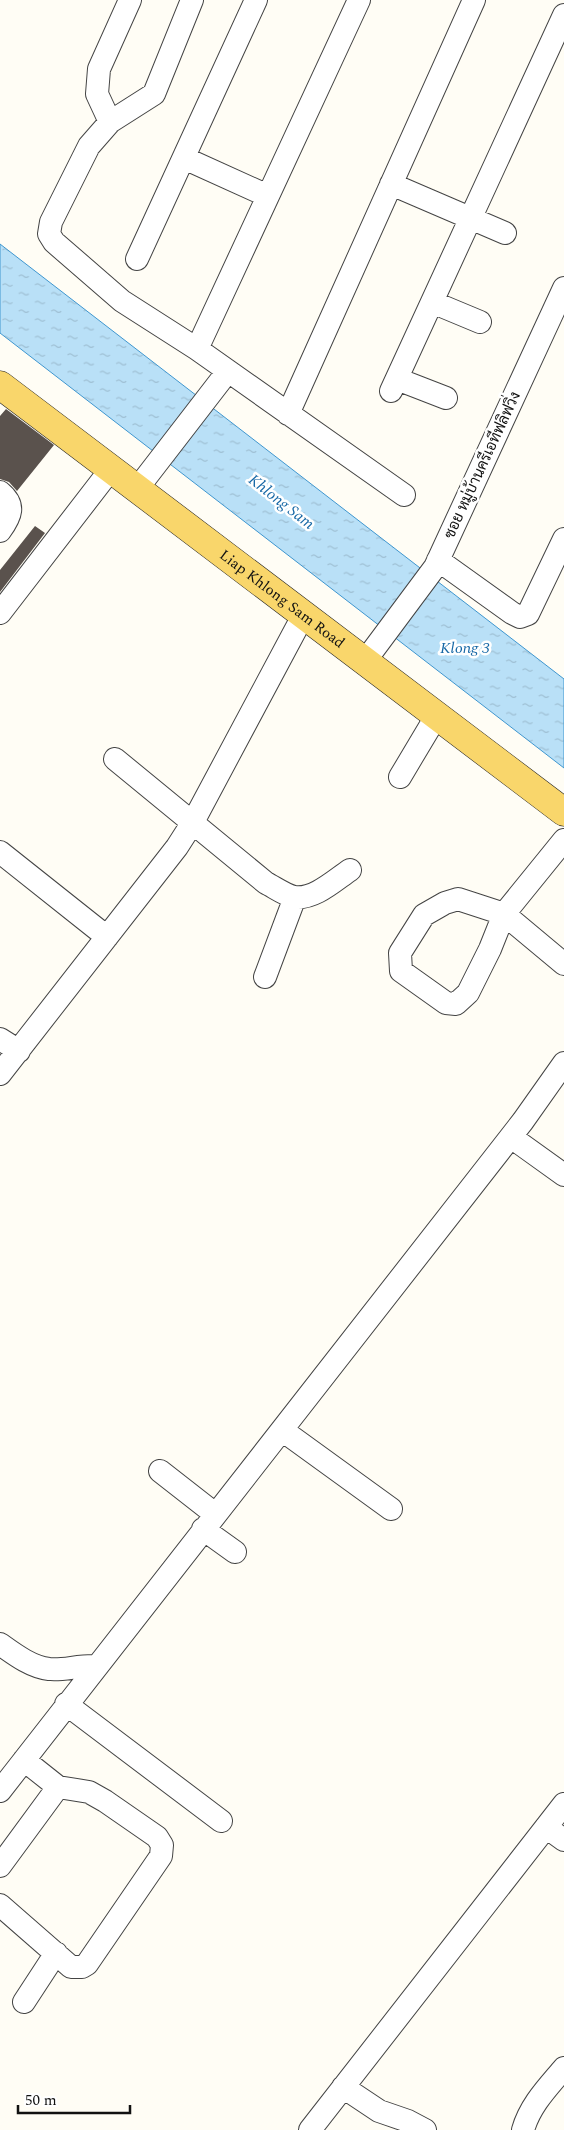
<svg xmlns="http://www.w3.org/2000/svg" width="564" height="2130" viewBox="0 0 564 2130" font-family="Spectral,Sarabun,serif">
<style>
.water{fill:url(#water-ripples);stroke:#3f96cf}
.building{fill:#5a524d}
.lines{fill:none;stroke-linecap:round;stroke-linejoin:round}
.minor-casing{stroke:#444;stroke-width:24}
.major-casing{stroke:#222;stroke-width:29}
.minor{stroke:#fff;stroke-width:22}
.major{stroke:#f9d66b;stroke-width:28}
.labels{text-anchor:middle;stroke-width:5;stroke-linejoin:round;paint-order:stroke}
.street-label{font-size:15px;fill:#111;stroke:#fff}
.water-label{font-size:16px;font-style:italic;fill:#1768a6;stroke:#fff}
</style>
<defs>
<pattern id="water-ripples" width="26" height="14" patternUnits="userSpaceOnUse" patternTransform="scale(1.25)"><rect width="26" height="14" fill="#b9e0f7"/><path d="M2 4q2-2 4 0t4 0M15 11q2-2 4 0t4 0" fill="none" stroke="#9ebfd3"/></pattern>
</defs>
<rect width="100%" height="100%" fill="#fffdf5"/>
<!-- water -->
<path class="water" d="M0 244 564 679V768L0 333Z"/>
<!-- building -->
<path class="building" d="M6 409 54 445 17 491 9 482 0 479V416Z
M35 526 45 533 0 592V570Z"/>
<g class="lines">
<defs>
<path id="minor" d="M192 0 154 94 110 122 89 146 51 222 49 234 54 242 122 301 197 349 404 495
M110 122 97 94 99 69 130 0
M184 158 268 196
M391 184 505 233
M137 259 256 0
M432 302 480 322
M197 349 359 0
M397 379 446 398
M391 391 564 15
M288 414 474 0
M137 489 228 371
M0 492C16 505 11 516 0 531
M438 560 512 613 520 617 528 614 564 539
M0 613 111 469
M365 661 435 567 564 288
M115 759 266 883C274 887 285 895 294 897 314 900 335 880 350 870
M400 777 437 715
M564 840 504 914 490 949 468 993 456 1004 446 1003 401 971 400 953 424 915 445 903 458 899 504 914 564 964
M0 852 107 937
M265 977 295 897
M0 1039 19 1051
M0 1074 177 847 193 822 304 614
M511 1137 564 1175
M282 1430 391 1509
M160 1471 215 1514
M203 1529 235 1552
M0 1644C14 1654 31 1667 49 1669 62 1671 79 1665 96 1666
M66 1704 221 1821
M24 1760 58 1787
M0 1791 523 1121 564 1063
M546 1827 564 1840
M0 1866 58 1787 89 1792 105 1801 157 1837 162 1845 161 1856 87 1964 82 1967H71L0 1905
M24 2002 56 1953
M343 2087 379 2111 408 2121 425 2130
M310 2130 564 1804
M523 2130C530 2105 548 2087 564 2068"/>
<g id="major">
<path id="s1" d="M0 385 564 812"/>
</g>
</defs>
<!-- minor casing -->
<use href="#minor" class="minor-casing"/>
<!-- major casing -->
<use href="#major" class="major-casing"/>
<!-- minor -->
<use href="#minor" class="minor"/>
<!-- major -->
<use href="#major" class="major"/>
</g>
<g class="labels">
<!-- street labels -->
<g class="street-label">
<text transform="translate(482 465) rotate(-65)" y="5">ซอย หมู่บ้านครีเอทีฟลิฟวิ่ง</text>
<text dy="5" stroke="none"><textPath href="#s1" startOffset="354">Liap Khlong Sam Road</textPath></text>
</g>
<!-- water labels -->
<g class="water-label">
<text transform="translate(282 501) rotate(38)" y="6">Khlong Sam</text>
<text x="465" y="653">Klong 3</text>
</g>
</g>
<!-- scale -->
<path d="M18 2105v8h112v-8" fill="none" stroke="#111111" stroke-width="2.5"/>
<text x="25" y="2105" font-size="15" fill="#111111" stroke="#ffffff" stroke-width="4" paint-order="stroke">50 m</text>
</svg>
